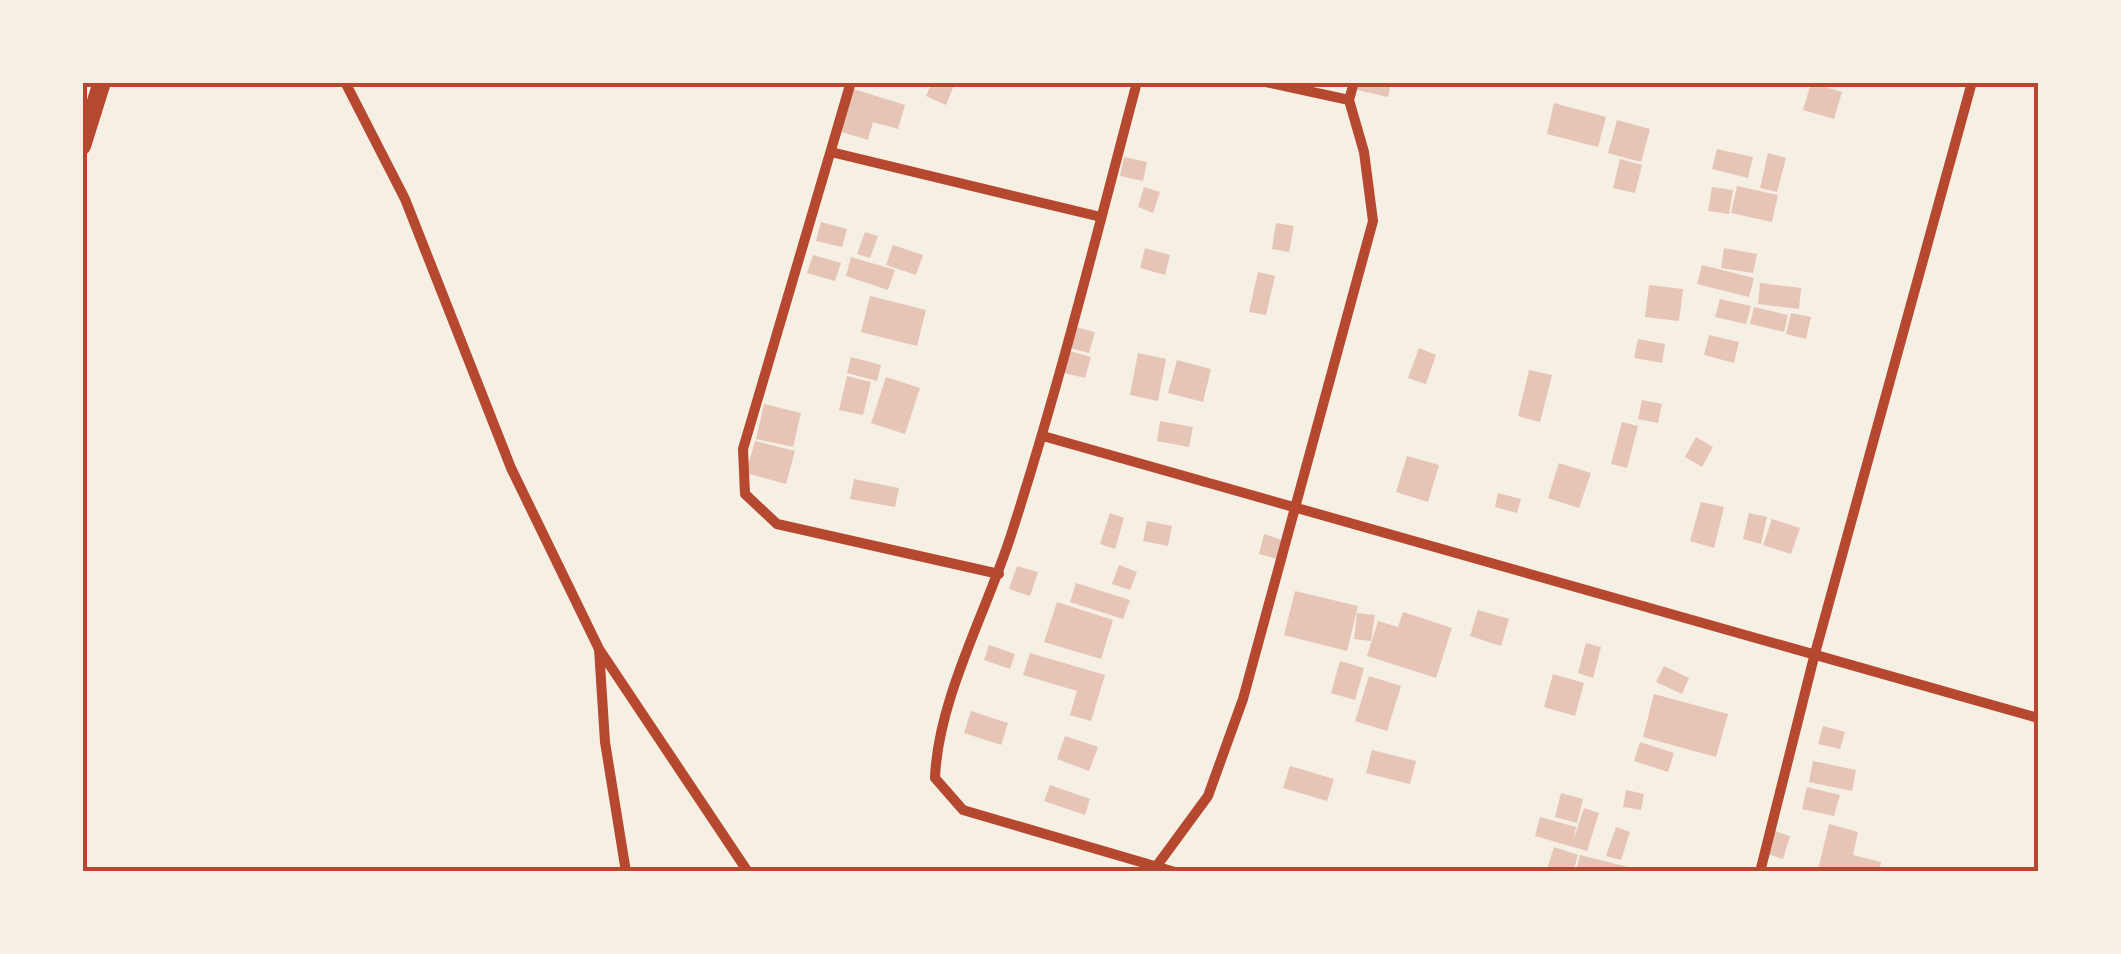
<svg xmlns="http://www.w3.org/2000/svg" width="2121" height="954" viewBox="0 0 2121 954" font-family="'Open Sans',sans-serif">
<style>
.building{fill:#e6c5b7}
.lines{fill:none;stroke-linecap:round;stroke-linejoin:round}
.minor{stroke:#b5482f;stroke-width:10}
.tertiary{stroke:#b5482f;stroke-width:18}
.neatline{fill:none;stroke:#b5482f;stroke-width:4}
</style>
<rect width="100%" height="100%" fill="#f6efe4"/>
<!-- building -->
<path class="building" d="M932 82 954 85 946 105 926 96Z
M1355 82H1391L1388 97 1353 89Z
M1811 83 1842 92 1834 119 1803 110Z
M844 86 905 105 898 129 873 122 868 140 832 129Z
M1554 103 1606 117 1598 147 1547 134Z
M1617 120 1650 129 1641 162 1608 153Z
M1717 149 1753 157 1748 178 1712 169Z
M1768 153 1786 158 1777 192 1760 188Z
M1124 157 1147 162 1143 181 1120 176Z
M1620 159 1642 165 1635 193 1613 188Z
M1737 186 1778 195 1772 222 1731 213Z
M1144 187 1160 192 1153 213 1138 207Z
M1712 187 1733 190 1729 214 1708 211Z
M821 222 847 229 842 247 816 241Z
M1276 223 1294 226 1289 252 1272 249Z
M865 232 878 236 870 258 857 254Z
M893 245 923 255 916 275 886 265Z
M1145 248 1170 255 1165 275 1140 268Z
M1724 248 1757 254 1753 273 1721 268Z
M813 255 841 263 835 281 807 273Z
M851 257 895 270 888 290 846 276Z
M1702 265 1754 278 1749 297 1697 284Z
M1258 272 1275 276 1266 315 1249 312Z
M1760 283 1801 288 1799 309 1758 304Z
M1649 285 1683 289 1679 321 1645 317Z
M870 296 926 310 917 346 861 332Z
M1720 299 1751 306 1746 324 1715 317Z
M1754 307 1788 315 1784 332 1750 324Z
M1791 313 1811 317 1806 339 1786 334Z
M1075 327 1095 332 1089 353 1070 348Z
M1709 335 1739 342 1734 363 1704 355Z
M1638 339 1665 344 1662 363 1634 358Z
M1419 348 1436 355 1426 384 1408 378Z
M1066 350 1091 357 1085 378 1060 372Z
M1138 353 1166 359 1158 401 1130 395Z
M851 357 881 365 877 381 847 373Z
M1177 360 1211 369 1203 402 1168 393Z
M1529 370 1552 375 1540 422 1518 416Z
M847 376 871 382 863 415 839 410Z
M886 377 920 388 905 434 871 423Z
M1642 400 1662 404 1658 423 1638 419Z
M764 404 801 413 793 447 756 439Z
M1160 421 1193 427 1189 447 1157 441Z
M1622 422 1638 426 1627 468 1611 464Z
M1696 437 1713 447 1702 467 1685 457Z
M755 441 795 451 786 484 746 473Z
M1407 456 1439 465 1428 502 1396 492Z
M1559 463 1591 473 1579 508 1548 498Z
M854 479 899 488 895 507 850 499Z
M1498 493 1521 499 1517 513 1495 507Z
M1701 502 1724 507 1714 548 1690 541Z
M1110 513 1124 518 1115 549 1100 544Z
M1749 513 1767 517 1761 544 1743 539Z
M1772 519 1800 528 1791 554 1763 545Z
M1147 521 1172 526 1168 546 1143 541Z
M1264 534 1282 540 1277 559 1259 554Z
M1119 565 1137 572 1130 590 1112 584Z
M1017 566 1038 572 1030 596 1009 589Z
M1076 583 1130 600 1123 619 1070 602Z
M1295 591 1358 606 1347 651 1284 635Z
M1057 602 1113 620 1101 659 1044 642Z
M1478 610 1509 619 1501 646 1470 636Z
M1403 612 1452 628 1436 678 1367 656 1378 621 1398 627Z
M1357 613 1375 615 1371 641 1354 639Z
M1586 643 1601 647 1593 678 1578 673Z
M989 645 1015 654 1010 669 984 660Z
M1030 653 1105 675 1091 721 1070 715 1077 691 1023 675Z
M1340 661 1364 668 1355 700 1331 693Z
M1664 666 1689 678 1682 694 1656 682Z
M1553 674 1584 683 1575 716 1544 707Z
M1369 676 1401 686 1387 731 1355 721Z
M1654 694 1728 714 1716 757 1643 737Z
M971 711 1008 723 1001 745 964 733Z
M1823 726 1845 732 1840 749 1818 744Z
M1065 736 1098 747 1089 771 1057 759Z
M1640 742 1674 753 1668 772 1634 761Z
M1372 750 1416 761 1410 784 1366 773Z
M1813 761 1856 770 1852 791 1809 782Z
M1290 766 1334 779 1327 801 1283 788Z
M1050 785 1090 799 1085 815 1044 801Z
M1807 787 1840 795 1834 816 1802 809Z
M1626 790 1644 794 1641 810 1623 807Z
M1561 793 1583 799 1577 823 1555 817Z
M1584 808 1599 813 1587 851 1535 836 1540 817 1576 827 1573 841Z
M1829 824 1858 832 1853 855 1881 862 1879 872 1818 870Z
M1616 827 1630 832 1621 860 1606 856Z
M1769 829 1790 836 1783 859 1761 852Z
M1554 847 1578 855 1573 872 1547 869Z
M1580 855 1640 870V872H1576Z"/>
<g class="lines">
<!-- minor -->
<path class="minor" d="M345 82 405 199 511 468 599 649 748 872
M851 82 743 449 745 494 777 524 999 574
M1137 82C1097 233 1060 383 1012 532 988 609 938 698 935 778L963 810 1175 872
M1266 82 1349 100
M831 152 1101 217
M1043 436 2038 718
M599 649 605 742 626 872
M1153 871 1208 796 1243 699 1373 221 1364 152 1349 100 1354 82
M1760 872 1814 657 1972 82"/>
<!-- tertiary -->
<path class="tertiary" d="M82 146 102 82"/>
</g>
<!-- border -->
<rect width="2121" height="954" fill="none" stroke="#f6efe4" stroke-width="170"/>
<rect x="85" y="85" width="1951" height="784" class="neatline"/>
</svg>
